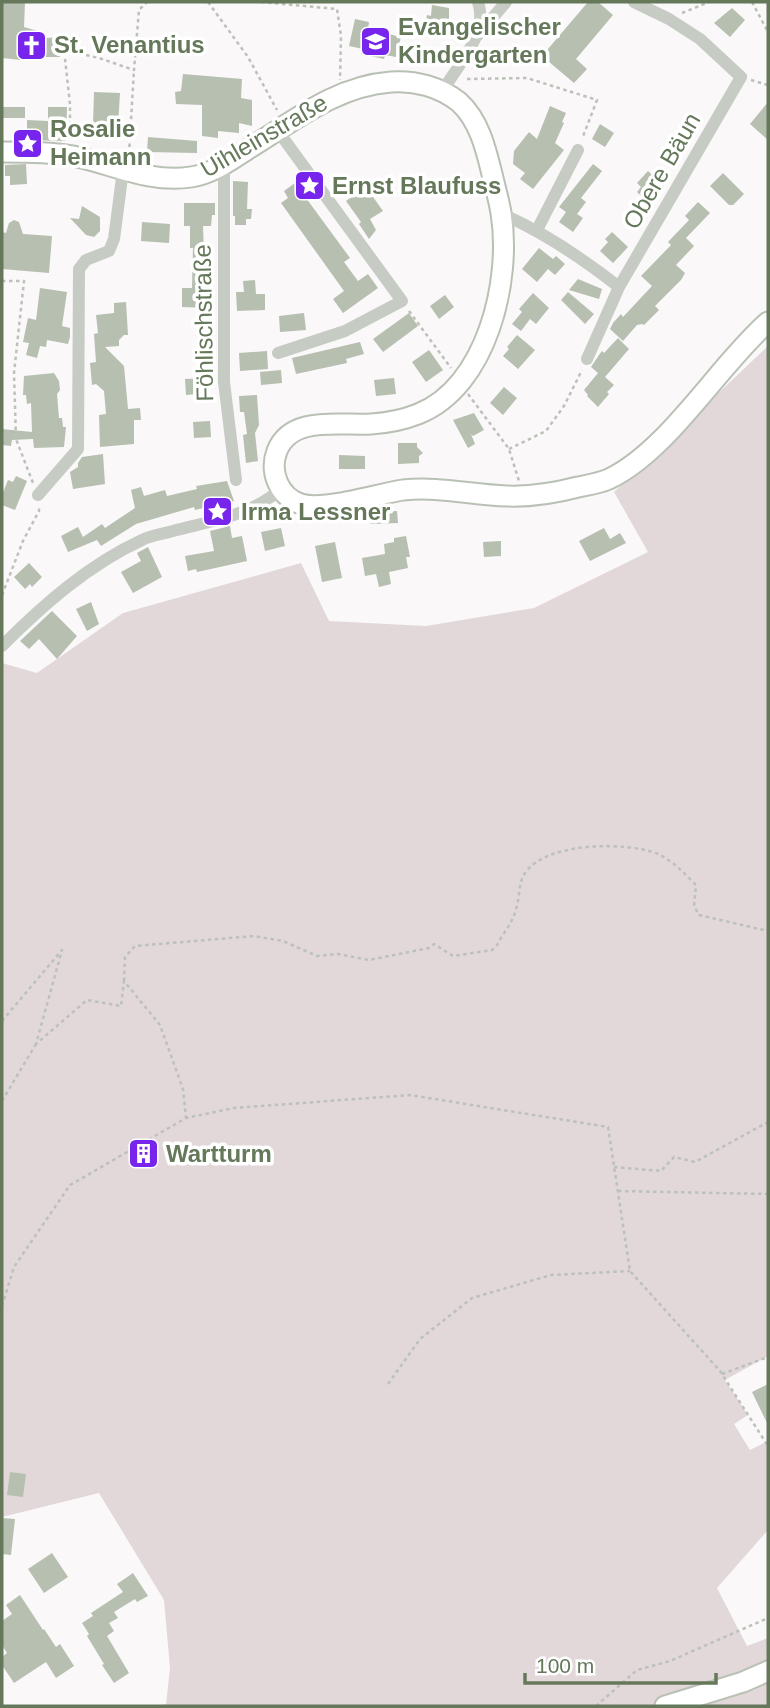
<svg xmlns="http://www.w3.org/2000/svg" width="770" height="1708" viewBox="0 0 770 1708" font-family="Helvetica,sans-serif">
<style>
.green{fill:#e2d8da}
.building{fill:#b6bfb0}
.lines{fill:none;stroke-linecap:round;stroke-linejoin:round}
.secondary-casing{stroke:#b9c1b5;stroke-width:23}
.path{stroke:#bcc1b9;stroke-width:2.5;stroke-dasharray:3.5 3.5;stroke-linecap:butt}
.street{stroke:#c6ccc3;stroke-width:12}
.secondary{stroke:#fff;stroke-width:19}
.labels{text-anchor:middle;stroke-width:7;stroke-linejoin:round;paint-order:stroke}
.poi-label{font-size:24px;font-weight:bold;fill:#65785a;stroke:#fff;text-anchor:start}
.street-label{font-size:24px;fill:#65785a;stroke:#fff}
</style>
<rect width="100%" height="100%" fill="#faf8f9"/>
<!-- green -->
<path class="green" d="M768 346V1356L725 1380 748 1415 734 1424 750 1450 766 1442 768 1446V1530L717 1588 747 1646 768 1638V1706H163L166 1705 170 1668 164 1600 99 1493 2 1517V663L37 673 123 613 301 563 329 621 426 626 534 608 648 552 614 492Z"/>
<!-- building -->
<path class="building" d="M2 2H25L24 27 41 32 46 38 60 37V57H34V60H21L2 58Z
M588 2H598L613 15 576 59 587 69 574 83 542 56Z
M432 5 449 8V28H446L444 38 424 34 427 15 431 16Z
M732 8 745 20 730 37 714 23Z
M355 19 369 22 368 29 401 37 396 57 385 55 384 59 361 54 363 49 349 46Z
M183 74 242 79 241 98 252 100V126L239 123V133L218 131V138L202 136V105L176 104 175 92 181 91Z
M94 92 120 93 118 126 93 125Z
M768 102V140L750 124Z
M550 106 566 113 562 122 564 123 555 143 564 150 533 189 520 179 525 173 513 164 514 151 529 132 537 139Z
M2 107H25V118H2Z
M48 107H67L66 141 27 140V120L48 121Z
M600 124 614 133 605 147 592 139Z
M148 137 197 141V153L147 152Z
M26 164 27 184 10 185V176H5V165Z
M593 164 602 171 581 198 586 202 577 214 583 218 573 232 559 222 566 212 559 207Z
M648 171 664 186 649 203 637 192 641 187 637 183Z
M723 173 744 194 733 205H729L710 186Z
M233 181 248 182 247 209H252L251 219H246V225H235V216H233Z
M295 183 350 258 344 262 358 281 368 274 378 288 343 313 333 299 344 291 281 203 288 198 284 191Z
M366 187 383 211 370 219 376 230 369 239 359 224 361 222 346 201Z
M698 202 710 213 686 238 694 246 676 265 685 273 681 280 655 306 659 310 644 325 642 324 637 325 623 341 610 329 613 323 621 314 623 317 652 286 641 276 671 245 668 242 689 220 685 216Z
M184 203H215V215H212L211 226H203L204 255H209L210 308 182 307V288H192L193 248H190V226H184Z
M82 206 100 217V231L94 237 86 235 70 218 79 219Z
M14 220 19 222 23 234 52 236 49 273 2 269V232L6 233 9 223Z
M142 222 170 224 169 243 141 241Z
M612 232 628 247 613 263 600 251 608 242 605 239Z
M539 248 553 259 556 256 565 264 555 275 548 269 537 282 522 269Z
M578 279 602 289 599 299 569 290Z
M255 280 256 294H265V310L237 311 236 292H244L243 281Z
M40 288 67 292 62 326 70 328V337L68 344 47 340 46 347 40 346 37 358 26 355 29 343 23 342 28 318 36 320Z
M568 292 594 314 585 324 561 300Z
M533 293 549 308 536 324 530 319 521 331 512 324 522 312 519 309Z
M445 295 454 307 439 319 430 306Z
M126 302 128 335H124L119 340V346L105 347 124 366 128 409 140 408 141 420H134V444L100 447 99 415 106 414 104 391 96 384 92 385 90 363 96 362 94 334 98 333 96 315 114 313V303Z
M304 313 306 330 280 332 279 316Z
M409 313 418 326 383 352 373 339Z
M517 335 535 350 518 369 503 356 509 349 507 347Z
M618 338 629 349 605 377 614 385 607 392 609 394 598 407 587 396 588 395 584 390 598 373 591 367 599 355 602 351 604 353Z
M360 342 364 354 346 359 347 363 296 374 292 358Z
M429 350 443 370 426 382 412 362Z
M267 351 268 369 240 371 239 353Z
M281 370 282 383 261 385 260 372Z
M54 373 59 381 60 390 57 394 59 418H62L63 427H66L64 447 34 448 33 439 12 440 11 446 2 445V429L32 432 31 403 27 404 26 395H23L24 376Z
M208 378 209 393 186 395 185 379Z
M394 378 396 394 376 396 374 380Z
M504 387 517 398 503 415 490 403Z
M257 395 259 425 255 433 258 461 246 463 243 435 247 434 244 412H240L239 396Z
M474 413 484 430 473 436 471 434 475 444 468 448 453 420Z
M210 421 211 437 194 438 193 422Z
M398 443H417V447L423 453 419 456V463L398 464Z
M103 454 105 484 73 489 70 472 78 467V463L82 457Z
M339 455 365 456V469H339Z
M16 476 27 481 15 510 2 505V495L8 480 13 482Z
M227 481 234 501 195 510 194 507 136 524 101 546 97 540 68 552 61 536 78 527 83 537 102 524 105 528 135 508 131 490 141 487 144 496 165 490 167 496 197 489 196 486Z
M397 511 398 523 372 524 365 519 370 512Z
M230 526 232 538 242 536 247 561 197 572 196 569 188 571 185 556 214 551 210 531Z
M281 528 285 546 265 551 261 532Z
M604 528 610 539 620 533 626 543 590 561 579 541Z
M406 536 410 557H406L408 568 389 572 391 584 379 587 376 574 365 576 362 558 385 554 384 544 394 542V538Z
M501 541V556L484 557 483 542Z
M335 542 342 578 322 582 315 546Z
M148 547 162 577 133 593 121 572 141 561 137 553Z
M29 563 42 577 32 587 30 584 25 589 14 577Z
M91 602 99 624 87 631 76 609Z
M52 611 77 636 57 659 39 639 29 649 20 641Z
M768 1384V1425L752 1392Z
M10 1472 26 1474 23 1497 7 1495Z
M2 1518 15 1519 11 1555 2 1554Z
M52 1553 68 1577 44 1593 28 1569Z
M133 1573 148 1596 137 1602 135 1599 114 1612 118 1618 109 1623 114 1631 107 1636 129 1673 114 1683 102 1665 104 1664 87 1636 89 1634 82 1623 93 1616 91 1613 123 1592 117 1584Z
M20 1595 43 1630 44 1629 56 1647 60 1644 74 1666 56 1678 46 1662 14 1683 2 1665V1657L7 1653 2 1645V1621L12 1614 6 1605Z"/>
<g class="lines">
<defs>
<path id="secondary" d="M2 152C27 152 57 152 82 158 118 167 153 183 191 177 212 174 231 160 248 149 294 121 336 86 391 82 415 80 440 87 459 102 479 120 486 149 492 174 495 187 499 200 501 213 512 280 487 387 418 414 403 420 386 423 371 424 340 426 291 415 277 451 269 472 279 497 301 504 324 511 377 494 403 490 438 486 472 495 507 496 532 497 555 493 578 487 588 485 600 483 609 479 668 451 718 366 768 322
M665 1706 743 1682 768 1671"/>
</defs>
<!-- secondary casing -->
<use href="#secondary" class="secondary-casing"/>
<!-- path -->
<path class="path" d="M208 2 248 57 277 110
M261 2 337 9 341 36 340 80
M752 2 768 32
M682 13 709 2
M467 79 527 78 597 100 582 139
M751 80 768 85
M70 139V104L64 50 99 58 134 70 139 10 147 2
M129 154 134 70
M2 281H24L14 373 16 439 33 483
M409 311 451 368
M468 394 509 449 519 481
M509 449 546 431 564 406 582 370
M2 595 23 541 39 511V506
M124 981 125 957 135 946 254 936 283 941 317 956 338 954 369 960 429 948 434 944 453 956 492 950C497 947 498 943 501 938 507 928 513 921 516 909 520 898 518 883 525 873 546 842 626 841 658 854 673 861 684 873 696 885L694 906 699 915 768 931
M2 1021 62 950 36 1044 87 1000 121 1006 124 981 160 1025 183 1089 186 1118
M2 1101 36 1044
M614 1167 661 1171 674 1157 695 1162 768 1122
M618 1191 768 1194
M2 1306 14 1267 70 1185 186 1118 234 1108 410 1095 608 1127 630 1271 720 1371 768 1446
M722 1374 768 1357
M388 1384 420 1339 472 1298 551 1275 630 1271
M163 1706H169
M596 1706 637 1670 670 1661 768 1618"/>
<!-- street -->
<path class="street" d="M478 35 506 2
M442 92C457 65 489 35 478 2
M278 131 402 301 345 331 278 353
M224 164V382L236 480
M502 214C545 233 582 258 619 287
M537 230 578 150
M587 359 619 287 741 77 700 39 669 19 634 2
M38 495 78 449 79 269 86 260 109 251 114 239 123 170
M2 646C43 605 88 565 142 540 151 535 163 534 173 531 211 521 250 516 281 489"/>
<!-- secondary -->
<use href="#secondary" class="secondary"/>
</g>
<!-- icons -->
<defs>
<symbol id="school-square" viewBox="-11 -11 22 22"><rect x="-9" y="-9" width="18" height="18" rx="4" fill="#7725ed" stroke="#fff"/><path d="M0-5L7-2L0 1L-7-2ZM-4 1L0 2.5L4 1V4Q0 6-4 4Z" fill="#fff"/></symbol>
<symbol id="church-square" viewBox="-11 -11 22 22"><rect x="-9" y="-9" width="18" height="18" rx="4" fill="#7725ed" stroke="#fff"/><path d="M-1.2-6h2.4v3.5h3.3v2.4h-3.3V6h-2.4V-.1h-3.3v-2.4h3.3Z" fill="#fff"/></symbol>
<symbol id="sight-square" viewBox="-11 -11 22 22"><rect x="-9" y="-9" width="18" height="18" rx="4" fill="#7725ed" stroke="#fff"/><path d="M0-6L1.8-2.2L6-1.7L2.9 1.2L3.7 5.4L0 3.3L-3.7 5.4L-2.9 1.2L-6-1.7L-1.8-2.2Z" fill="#fff"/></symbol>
<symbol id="building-square" viewBox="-11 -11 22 22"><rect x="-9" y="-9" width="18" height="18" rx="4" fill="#7725ed" stroke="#fff"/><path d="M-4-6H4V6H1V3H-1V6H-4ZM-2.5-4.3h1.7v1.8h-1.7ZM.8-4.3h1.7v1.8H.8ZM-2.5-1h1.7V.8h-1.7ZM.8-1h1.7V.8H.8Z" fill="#fff"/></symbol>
</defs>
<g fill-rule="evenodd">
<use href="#school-square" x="358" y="24" width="35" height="35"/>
<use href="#church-square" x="14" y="28" width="35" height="35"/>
<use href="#sight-square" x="10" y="126" width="35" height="35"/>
<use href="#sight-square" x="292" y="168" width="35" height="35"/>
<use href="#sight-square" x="200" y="494" width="35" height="35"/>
<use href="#building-square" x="126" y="1136" width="35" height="35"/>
</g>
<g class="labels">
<!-- poi labels -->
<g class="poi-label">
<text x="398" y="35">Evangelischer<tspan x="398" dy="28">Kindergarten</tspan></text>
<text x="54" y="53">St. Venantius</text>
<text x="50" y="137">Rosalie<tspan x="50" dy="28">Heimann</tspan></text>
<text x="332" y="194">Ernst Blaufuss</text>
<text x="241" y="520">Irma Lessner</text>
<text x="166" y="1162">Wartturm</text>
</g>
<!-- street labels -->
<g class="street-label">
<text transform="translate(264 136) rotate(-30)" y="8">Uihleinstraße</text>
<text transform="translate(662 171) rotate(-60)" y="8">Obere Bäun</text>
<text transform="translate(204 323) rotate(-91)" y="8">Föhlischstraße</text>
</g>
</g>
<!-- border -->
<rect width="770" height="1708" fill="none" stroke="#65785a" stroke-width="7"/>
<!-- scale -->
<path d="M525 1673v10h191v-10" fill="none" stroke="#65785a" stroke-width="3.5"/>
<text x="536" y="1673" font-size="21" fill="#65785a" stroke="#ffffff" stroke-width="5" paint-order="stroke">100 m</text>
</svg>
